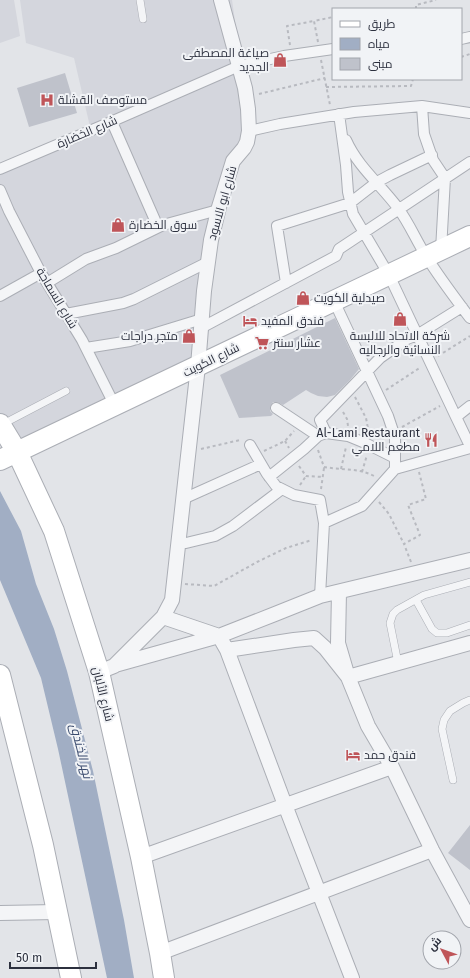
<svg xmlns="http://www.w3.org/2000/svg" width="470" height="978" viewBox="0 0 470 978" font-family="'Fira Sans',Cairo,sans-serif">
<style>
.built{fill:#d4d6dd}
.water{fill:#a1aec4}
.building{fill:#bfc2cb}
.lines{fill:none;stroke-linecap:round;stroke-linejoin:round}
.service-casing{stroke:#abaeb5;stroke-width:8}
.pedestrian-casing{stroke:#abaeb5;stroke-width:12}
.minor-casing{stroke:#abaeb5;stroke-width:16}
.secondary-casing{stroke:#abaeb5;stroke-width:22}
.path{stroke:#b8bac0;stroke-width:2;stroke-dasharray:3 3;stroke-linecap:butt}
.service{stroke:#f4f5f7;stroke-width:7}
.pedestrian{stroke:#f4f5f7;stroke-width:10}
.minor{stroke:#f4f5f7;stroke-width:14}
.secondary{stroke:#fff;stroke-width:20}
.labels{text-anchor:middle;stroke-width:4;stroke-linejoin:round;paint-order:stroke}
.poi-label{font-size:12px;fill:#2c303e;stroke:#f1f3f6;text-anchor:start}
.street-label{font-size:12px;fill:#2c303e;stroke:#f1f3f6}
.water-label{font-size:13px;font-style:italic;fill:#3a4b6e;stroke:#f1f3f6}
</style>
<rect width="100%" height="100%" fill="#e2e4e8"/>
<!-- built -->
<path class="built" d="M0 0H14L20 36 0 43Z
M20 0H232L244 84 249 131 208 262 198 366 17 452 0 424V169L91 131 74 58 26 43Z"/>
<!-- water -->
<path class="water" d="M0 491 21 531 36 584 54 629 67 671 93 771 124 920 134 978H107L58 749 41 678 0 580Z"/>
<!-- building -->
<path class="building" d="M65 73 77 113 29 127 17 88Z
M335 318 359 369 350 380 335 395 327 397 318 396 311 393 306 390 283 405 277 402H273L270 407V411L273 414 271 416 239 418 220 375Z
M470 825V870L448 853Z"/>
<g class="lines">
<defs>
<path id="service" d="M140 0 143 19
M3 424 66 391
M416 600 432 629 437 633H447L470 625
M398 663 390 623 393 614 397 610 424 595 470 582
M453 780 442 729 444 720 450 711 463 703 470 700"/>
<path id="pedestrian" d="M461 39 470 37
M422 106 424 134 433 160 445 178 441 250
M339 114 346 165 348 192 353 214 389 275 456 417 470 446
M112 122 158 227
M249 131 280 124 354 112 422 106 470 113
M346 140C358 167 381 185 398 208 409 223 416 240 426 256 439 277 455 298 470 318
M0 169 106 124 239 66 284 56 333 49
M0 190 9 211 41 273 82 340 115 406
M47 283 86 259 116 248 163 225 218 210
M286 283 277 226 350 203 377 182 390 175 432 155
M0 296 41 273
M334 301 388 416 395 437V469
M66 314 123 303 134 299 208 262
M201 328 336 256 339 249 470 162
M86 348 130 341 202 319
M276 408 318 436
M456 417 470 406
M326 433 320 420 380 358 407 339 417 335 462 307
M250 445 267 474 276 486 294 495 320 500 324 523 320 596
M269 477 304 449 318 436 326 433 348 436 365 443 395 458
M183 499 261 464
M324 523 362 506 395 469 470 448
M178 542 186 543 215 536 233 526 282 489"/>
<path id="minor" d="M339 592 338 643 348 677 368 726 392 767 432 850 470 920
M163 617 219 636 275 614 320 596 470 560
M227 650 294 640 314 638 325 648 348 677 470 643
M115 665 219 636 227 650 285 805 352 978
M99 672 114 666 163 617 172 600 198 366 204 291 211 240 219 207 233 161 244 148 247 142 249 131 248 109 245 88 221 0
M141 857 392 767
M0 913 57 912
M160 953 432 850"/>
<path id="secondary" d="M0 424 17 452 54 531 99 672 141 857 160 953 164 978
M0 460 470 236
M0 675 43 845 71 978"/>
</defs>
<!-- service casing -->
<use href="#service" class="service-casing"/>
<!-- pedestrian casing -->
<use href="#pedestrian" class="pedestrian-casing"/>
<!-- minor casing -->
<use href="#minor" class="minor-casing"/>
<!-- secondary casing -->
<use href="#secondary" class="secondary-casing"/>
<!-- path -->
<path class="path" d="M416 9V5L436 0
M318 42 314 21 333 17
M290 45 287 26 314 21
M461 57 470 54
M321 60 330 105
M326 87 411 86 413 79
M259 94 325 78
M438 356 470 336
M386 390 421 367
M355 397 366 418 369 434
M343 412 347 419 348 426
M402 427 440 406
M285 441 289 448
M201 449 240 440
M318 450 324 467C341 470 359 468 374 476
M264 451 285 441 294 431
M299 466 306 476 323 477
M341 469 346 447
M362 472 367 455
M300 485 306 476
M321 489 324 468
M379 502 389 514 404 544
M411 562 404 544 420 535 408 505 426 499 419 472
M185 584 214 586 232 576 257 562 286 548 312 540"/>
<!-- service -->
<use href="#service" class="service"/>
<!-- pedestrian -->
<use href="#pedestrian" class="pedestrian"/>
<!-- minor -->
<use href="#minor" class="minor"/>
<!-- secondary -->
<use href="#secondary" class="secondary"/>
</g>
<!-- icons -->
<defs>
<symbol id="shop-bare" viewBox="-9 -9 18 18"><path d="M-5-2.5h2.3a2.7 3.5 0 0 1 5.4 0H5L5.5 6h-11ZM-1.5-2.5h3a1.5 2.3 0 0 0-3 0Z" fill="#bf5559" stroke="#f1f3f6" stroke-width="2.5" paint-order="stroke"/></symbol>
<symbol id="hospital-bare" viewBox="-9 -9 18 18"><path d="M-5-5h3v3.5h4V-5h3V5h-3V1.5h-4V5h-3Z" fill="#bf5559" stroke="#f1f3f6" stroke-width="2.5" paint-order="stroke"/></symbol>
<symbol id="hotel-bare" viewBox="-9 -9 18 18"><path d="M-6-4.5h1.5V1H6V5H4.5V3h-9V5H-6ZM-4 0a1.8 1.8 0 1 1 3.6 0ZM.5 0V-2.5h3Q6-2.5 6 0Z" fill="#bf5559" stroke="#f1f3f6" stroke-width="2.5" paint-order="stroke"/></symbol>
<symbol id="supermarket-bare" viewBox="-9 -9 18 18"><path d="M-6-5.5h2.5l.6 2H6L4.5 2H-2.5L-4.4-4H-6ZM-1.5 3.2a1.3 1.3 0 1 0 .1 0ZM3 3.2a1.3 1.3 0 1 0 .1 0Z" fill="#bf5559" stroke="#f1f3f6" stroke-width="2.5" paint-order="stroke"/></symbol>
<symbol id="restaurant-bare" viewBox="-9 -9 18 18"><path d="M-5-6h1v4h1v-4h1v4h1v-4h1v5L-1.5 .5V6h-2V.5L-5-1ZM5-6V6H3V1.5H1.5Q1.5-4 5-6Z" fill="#bf5559" stroke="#f1f3f6" stroke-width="2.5" paint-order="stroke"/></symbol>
</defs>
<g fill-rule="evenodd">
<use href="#shop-bare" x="270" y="50" width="20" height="20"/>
<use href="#hospital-bare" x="37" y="90" width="20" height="20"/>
<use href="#shop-bare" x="108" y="215" width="20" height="20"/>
<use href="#shop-bare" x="293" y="288" width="20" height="20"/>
<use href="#shop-bare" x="390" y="309" width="20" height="20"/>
<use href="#hotel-bare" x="240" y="311" width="20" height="20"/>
<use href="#shop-bare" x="179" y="326" width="20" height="20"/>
<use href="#supermarket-bare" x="252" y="333" width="20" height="20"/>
<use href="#restaurant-bare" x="421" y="430" width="20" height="20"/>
<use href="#hotel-bare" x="343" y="745" width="20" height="20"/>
</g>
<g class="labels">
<!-- poi labels -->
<g class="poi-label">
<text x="269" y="57" text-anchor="end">صياغة المصطفى<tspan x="269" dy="14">الجديد</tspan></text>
<text x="58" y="104">مستوصف القشلة</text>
<text x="129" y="229">سوق الخضارة</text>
<text x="314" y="302">صيدلية الكويت</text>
<text x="261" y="325">فندق المفيد</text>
<text x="178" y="340" text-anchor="end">متجر دراجات</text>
<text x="400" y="340" text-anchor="middle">شركة الاتحاد للالبسة<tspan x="400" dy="14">النسائية والرجاليه</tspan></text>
<text x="273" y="347">عشار سنتر</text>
<text x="420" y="437" text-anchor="end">Al-Lami Restaurant<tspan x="420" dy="14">مطعم اللامي</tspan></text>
<text x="364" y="759">فندق حمد</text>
</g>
<!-- street labels -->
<g class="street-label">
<text transform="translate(87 132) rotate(-23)" y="4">شارع الخضارة</text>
<text transform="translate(222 203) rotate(-74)" y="4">شارع ابو الاسود</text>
<text transform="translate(57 298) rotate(59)" y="4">شارع السماجة</text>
<text transform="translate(211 360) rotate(-26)" y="4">شارع الكويت</text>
<text transform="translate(103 694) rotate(76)" y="4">شارع الألبان</text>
</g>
<!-- water labels -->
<g class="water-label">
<text transform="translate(82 751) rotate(76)" y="5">نهر الخندق</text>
</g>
</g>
<!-- legend -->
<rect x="332" y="8" width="130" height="72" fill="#f1f3f6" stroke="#a2a5ac"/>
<rect x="340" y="21" width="20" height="6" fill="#ffffff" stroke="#a2a5ac"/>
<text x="368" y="28" font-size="12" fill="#2c303e">طريق</text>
<rect x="340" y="38" width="20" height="12" fill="#a1aec4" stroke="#a2a5ac"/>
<text x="368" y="48" font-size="12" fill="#2c303e">مياه</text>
<rect x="340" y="58" width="20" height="12" fill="#bfc2cb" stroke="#a2a5ac"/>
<text x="368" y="68" font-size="12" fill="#2c303e">مبنى</text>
<!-- north arrow -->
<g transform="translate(442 950) rotate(311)"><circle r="19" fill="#f1f3f6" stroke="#a2a5ac"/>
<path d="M0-3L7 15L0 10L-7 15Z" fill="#bf5559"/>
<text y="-6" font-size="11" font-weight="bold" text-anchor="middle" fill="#2c303e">ش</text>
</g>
<!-- scale -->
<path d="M10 962v6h86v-6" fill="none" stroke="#2c303e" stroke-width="2"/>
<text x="16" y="962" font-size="12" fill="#2c303e" stroke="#f1f3f6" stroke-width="3" paint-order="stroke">50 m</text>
</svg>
